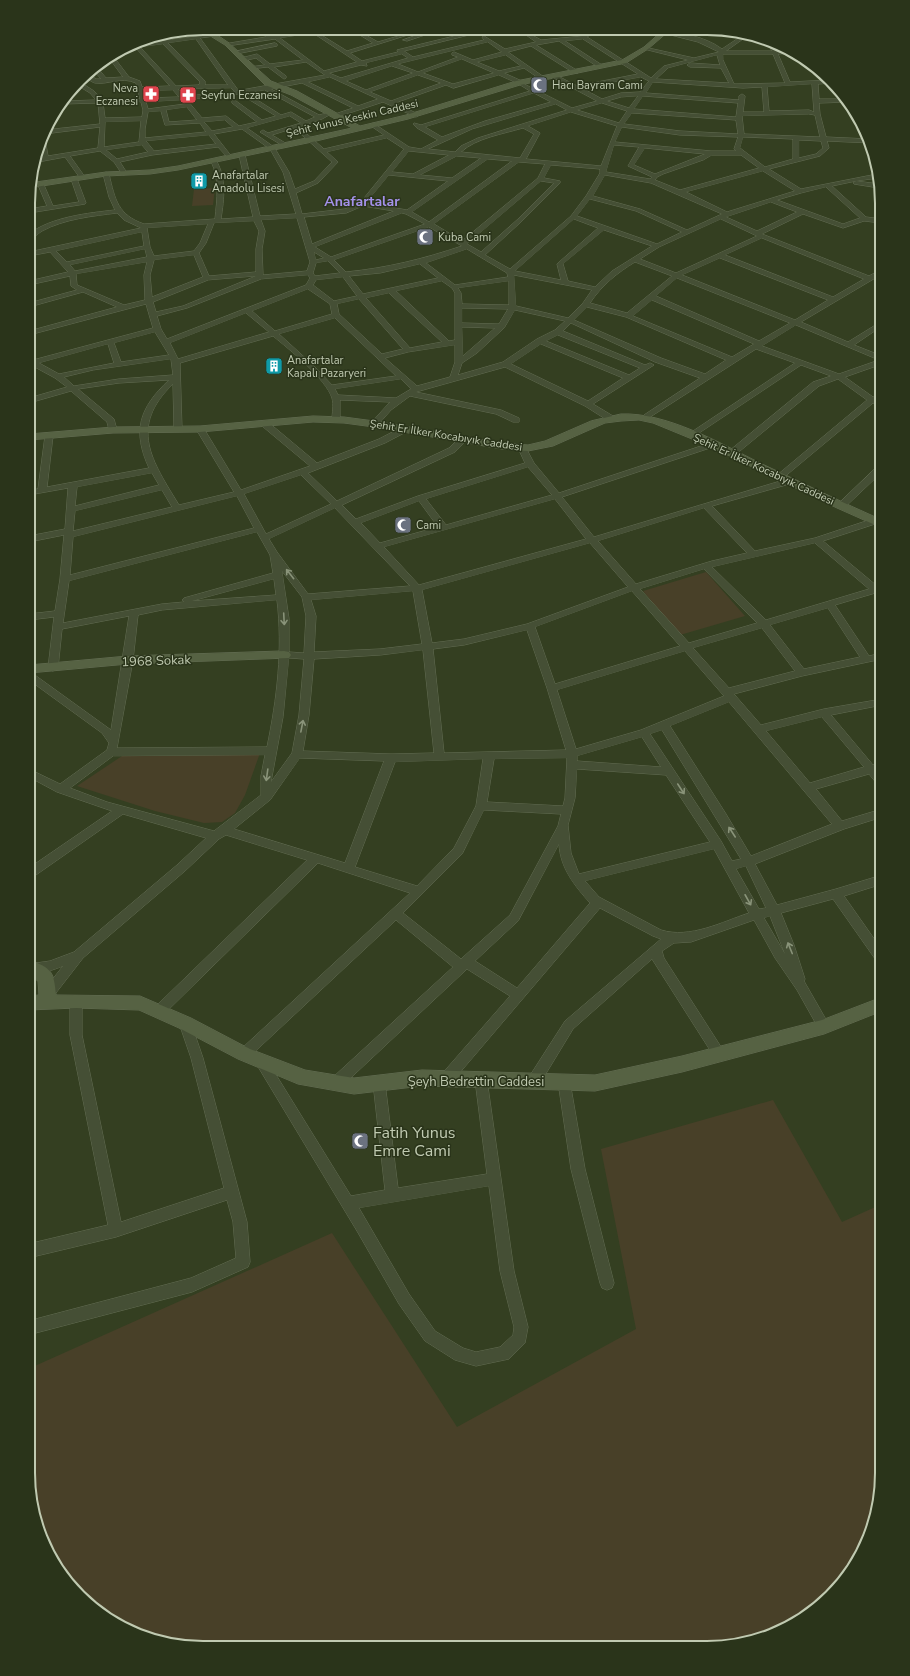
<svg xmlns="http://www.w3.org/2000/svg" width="910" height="1676" viewBox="0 0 910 1676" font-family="'Nunito Sans',sans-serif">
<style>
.green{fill:#484028}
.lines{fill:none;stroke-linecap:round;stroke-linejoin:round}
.street-casing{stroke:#636d53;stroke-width:1}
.secondary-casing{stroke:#636d53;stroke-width:1}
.street{fill:#454f35;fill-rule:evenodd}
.secondary{fill:#566243;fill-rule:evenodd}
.oneway{stroke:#899379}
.labels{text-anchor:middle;stroke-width:3;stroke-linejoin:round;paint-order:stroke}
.far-poi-label{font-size:11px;fill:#c0cab1;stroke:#2a341a;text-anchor:start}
.far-street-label{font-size:11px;fill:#c0cab1;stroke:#2a341a}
.street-label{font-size:13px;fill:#c0cab1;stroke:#2a341a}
.far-district-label{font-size:14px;font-weight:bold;fill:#a491ea;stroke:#2a341a}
.near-poi-label{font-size:16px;fill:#c0cab1;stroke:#2a341a;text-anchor:start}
.rim{fill:none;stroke:#c0cab1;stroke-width:2}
</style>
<rect width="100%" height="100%" fill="#343f21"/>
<!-- green -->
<path class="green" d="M215 188 213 205 192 206 194 189Z
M706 572 745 616 680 635 643 591Z
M260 753 245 795 235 813 222 822 204 823 155 811 77 786 122 756Z
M773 1100 842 1222 882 1204V1485L869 1540 846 1580 813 1612 763 1639 707 1648 180 1646 136 1635 96 1612 58 1570 37 1529 28 1473V1369L332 1233 457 1427 636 1329 601 1149Z"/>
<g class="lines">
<defs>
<path id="street" d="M254 28H260L271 36 325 29H336L318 33 347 51 373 43 350 29H355L378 42 412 32 414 33 350 53 362 61 398 52 397 50 475 31 477 33 404 51 413 57 484 40 482 37 484 36 505 49 536 42 519 30 526 31 545 30 530 34 541 40 583 36 591 30H597L587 37 651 78 664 66 688 60 644 49V47L694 58 719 52 698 42 655 31C676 31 705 36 722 49L746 33 750 34 726 51H772L766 41H771L777 51H791L795 53 778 54 790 82 830 80 833 83 818 84 819 99H847L849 102 819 103 820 114 826 137 869 139 871 143 827 141 829 148 820 156 769 169 801 189 877 174 878 178 856 181 879 184V188L854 184 853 183 856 181 832 186 866 217 882 219V223L864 221 843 228 803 214 762 234 869 276 882 269V274L801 322 848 342 882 321V326L854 345 882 356V364L845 377 873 397 881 396 882 398 879 400 882 401V406L873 403 783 478H777L776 476 867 400 838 379 819 386 735 455H729V451L813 382 831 376 801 365 693 437 689 435 690 433 795 363 756 349 647 419 643 417 644 415 700 378 655 362 571 323 563 331 645 365 650 363 654 365 593 404 613 416V420H607L585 406 505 367 416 392 501 410 519 418V422H513L496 414 410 396 391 410 377 426H374L370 424 390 402 340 400V420L336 422 332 420C332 413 334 405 332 398 326 379 289 349 273 336L180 363 182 429 178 431 174 429 173 384C128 427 152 461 179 505L234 492 196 429 197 427H203L241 490 310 466 262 426V422H268L317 463 379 439 402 427H408V431L385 443 308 473 337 501 449 448 460 437H466V441L455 452 342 505 356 519 418 496 525 463 518 448 522 446H525L534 463 559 493 713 442 717 444 716 446 562 497 594 537 787 479H793L794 481 793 483 712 506 755 551 815 538 872 519H878L879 521 878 523 823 541 877 586 882 585V591L835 605 869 656 882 653V659L802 676 734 694 761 725 824 709 882 699V705L831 715 873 765 882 762V770L879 771 882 775V786L878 785 869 774 816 789 842 821 882 809V817L844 829 755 864 777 905 836 889 882 875V884L844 896 882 950V965L878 963 833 899 781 913 794 945 805 979 804 981 828 1023 830 1027 828 1031 824 1032 820 1031 797 990 775 958 754 920 691 942 674 943 662 951 664 958 723 1050 725 1054 723 1058 719 1060 715 1058 652 959 573 1029 539 1085 534 1087 529 1085 528 1081 529 1077 565 1021 661 939 653 936 600 908 451 1083 446 1085 441 1083 440 1079 441 1075 510 996 467 969 341 1087 336 1089 331 1087 330 1083 331 1079 453 967 396 920 248 1058 244 1060 240 1058 238 1054 240 1050 410 893 318 863 162 1016 158 1017 154 1016 152 1012 154 1008 307 860 226 835 219 839 185 871 83 958 52 998 48 999 44 998 42 994 44 990 63 966C53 970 40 975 29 972V964L50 961 74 952 177 865 206 838 123 814 33 877 29 878V868L112 811 57 792 29 777V769L60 784 107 750 109 743 102 733 29 680V672L32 673 111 730 129 616 62 629 58 668 53 671 50 670 48 668 54 617 29 620V614L55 611 60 579 64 535 29 542V536L65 529 68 488 29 495V490L38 489 45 436 49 434 53 436 47 487 149 468C132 431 139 408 169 380L119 383 78 389 114 419 117 430 113 432 109 430 107 422 71 391 29 403V398L67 387 55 378 31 365H29V359L33 360 153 328 146 304 29 335V331L117 307 83 292 29 307V303L77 290 71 286 70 276 29 285V281L68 272 50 252 29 256V252L141 228 124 220 117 213C93 216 64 219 42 231 37 234 34 238 29 240V234C51 217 88 213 115 210L109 197 103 174 106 172 109 174C115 200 118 215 144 224L215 219C217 198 220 181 211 161L214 159 216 160C227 179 224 198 221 219L253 217 239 155 242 153 245 155 260 216 296 214 283 172 270 149 242 129 214 134 232 157 229 159 218 147 152 155 120 162 127 173 124 175 122 174 114 162 100 151 70 156 85 177 82 179 80 178 65 157 38 162 35 161 42 155 40 145 43 137 45 139 48 156 98 148 100 127 44 134 45 130 100 124 98 103 62 104 65 101 96 100 90 93 77 85 80 82 94 91 102 100 140 99 136 83C120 76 109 85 95 83 91 82 87 78 84 76L87 73 96 79H101L92 68 96 66 106 78 123 77 109 58 113 56 129 77 140 81 142 87 170 86 135 47 125 48 130 45 215 34V36L200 38 238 90 236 91 325 75 306 62 274 67 286 76V78L284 79 268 67 249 69V67L265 65 256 58 243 61 241 60V58L257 54 270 64 303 60 275 39 227 46 224 44 266 37ZM313 33 357 62 324 71 280 38ZM196 39 228 85H205V81L168 43ZM583 39 638 74 577 86 556 75H552V77L597 101 572 108 524 84V82L504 73 524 68 540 79H544V77L508 52 531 46 574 73H578V71L536 45 559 41 598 67H602V65L565 41ZM488 42 502 52 473 60 454 52 452 53V55L458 57 418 72 398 64ZM163 44 200 82 199 85 176 86 140 47ZM402 54 408 58 341 78 329 73 361 65 367 66 366 63ZM723 54H773L785 83 734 84 723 60ZM506 55 521 66 499 71 477 62ZM717 55 720 65 690 63 687 65 690 67 721 68 729 83 656 79 668 68ZM462 59 494 73 453 84 423 73ZM392 66 413 73 366 90 346 81ZM418 75 441 83 391 101 370 92ZM499 75 517 83 530 91 421 125 414 123 413 124 417 128 438 140 421 149 409 147 373 123 370 125 371 126 384 135 324 149 299 127 322 119 331 114V112L319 115 271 89 302 83 353 108 332 115V117L334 118 383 102 416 117 418 116V114L395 103 446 85 453 88ZM330 77 378 99 358 106 308 82ZM641 77 649 81 640 92 621 93 602 99 582 88ZM653 82 743 88 762 87 764 112H743L745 96 742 94 739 96V100L646 93ZM812 84 814 112 809 110 769 111 767 87ZM231 88 235 92 185 96 178 89ZM173 90 179 97 145 98 143 91ZM265 90 315 117 306 121 291 112 281 115 246 93ZM534 93 551 102 485 121 442 137 425 127ZM240 94 276 116 262 120 236 101H232V103L257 122 239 126 226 116 202 118 187 100ZM638 96 629 108 607 101 621 97ZM643 96 738 103 736 117 634 109ZM182 100 185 104 148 109 146 102ZM141 102 143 110 142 117 105 118 103 103ZM602 103 627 111 619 123 577 110ZM556 104 567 110 478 138 461 146 455 152 428 149 472 129ZM187 107 197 120 169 122 166 110ZM161 111 165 125 200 123 206 132 145 138V129L148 112ZM571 112 617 126 601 166 526 159 540 133 528 126ZM632 113 736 120 738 134 680 131 624 124ZM809 114 815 115 820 137 744 134 742 116ZM290 116 301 123 268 133 263 130 260 132 285 147 287 146V144L272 135 294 128 332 162 314 181 295 189 289 172 274 147 247 128ZM225 120 233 127 212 131 204 122ZM141 121 139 142 104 147 105 122ZM622 127 680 135 738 137 734 149 736 151H711L615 142ZM523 128 534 134 520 158 461 152C476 138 503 134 523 128ZM209 135 216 144 154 151 146 141ZM743 137 793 139V159L765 167 740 148ZM387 138 404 149 360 203 345 209 302 214 296 193 318 183 338 162 327 152ZM799 140 821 141 823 148 816 154 799 158ZM142 145 148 152 117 159 106 150ZM614 145 639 147 628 166 652 177 650 179 606 172ZM645 148 705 154 655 174 634 165ZM409 151 449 155 413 174 392 172ZM712 155H741L759 168 680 190 655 180 657 177 663 174 703 160ZM457 156 481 158 452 178 420 175ZM488 159 512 161 429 222 412 212ZM519 162 545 164 538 178 462 241 434 224ZM551 165 600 169V173L586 196 571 216 510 269 485 255 522 221 560 183V181L544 178ZM763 171 795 191 727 212 686 192ZM389 175 448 181 407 210 366 203ZM605 175 651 183 722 214 687 230 640 209 593 196ZM541 181 554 183 518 219 481 252 467 244ZM826 187 860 218 843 224 777 200 801 193ZM590 199 636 211 682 232 657 244 577 216ZM771 202 797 212 757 231 726 217ZM363 206 394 211 312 244 304 217 346 213ZM402 213 406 214 425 224 331 257 315 247ZM297 218 310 262 307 271 263 275 262 249 265 231 261 220ZM574 219 598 228 558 263 557 264 561 280 515 271ZM721 219 757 236 676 273 640 259 659 247ZM254 221 259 231 256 249V272L209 276 199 253 206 243 214 223ZM208 224 200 243 194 251 154 256 150 247 147 228ZM429 227 462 246C423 259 387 268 346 272L334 260ZM604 230 652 246 612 271 595 287 568 281 563 264ZM142 232 144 246 67 262 56 251ZM762 238 864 279 833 297 725 255ZM145 249 147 257 75 271 70 265ZM467 249 507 273 508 277 455 285 426 263ZM314 252 324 258 316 260ZM194 255 203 277 152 297 150 275 154 260ZM720 258 828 300 795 320 682 275ZM328 261 340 273 315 276 313 273 316 263ZM147 262 144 275 145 300 124 305 77 285 76 274ZM635 262 672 276 627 313 590 303C602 285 617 273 635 262ZM420 264 438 278 363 294 349 276 380 273ZM308 275 310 278 306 285 167 339 161 329 157 316 187 308 261 279ZM514 275 592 290 583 303 568 318 516 306ZM256 276 183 306 156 312 153 302 208 280ZM343 277 357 296 334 301 313 285 316 280ZM677 278 790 323 759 341 656 296ZM442 281 452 288 455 293V340L449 341 396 291ZM509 281V305L462 304 461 293 458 288ZM308 289 330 304 332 314 275 331 252 311ZM389 293 442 342 410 348 366 298ZM359 299 403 349 382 354 339 314 337 304ZM652 300 754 344 732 357 633 316ZM587 307 626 317 726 360 705 374 661 358 574 320ZM462 308 508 309 499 324 462 323ZM515 310 565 321 555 330 537 339 503 362 458 375 462 363 477 353 504 328ZM246 313 269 332 178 359 170 343ZM335 318 396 376 332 385 313 365 279 334ZM796 325 879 360 839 374 762 346ZM462 327 495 328 463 356ZM155 332 169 355 121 362 114 343ZM558 335 640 368 629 375 546 341ZM108 344 114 363 59 374 39 363ZM541 344 623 378 588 401 511 364ZM455 345V362L450 377 417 386 385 358 408 352ZM171 359 173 375 119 379 74 386 64 377 93 370ZM401 379 411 389 396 398 338 395 335 389ZM528 467 552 495 446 525 426 499ZM152 473 159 485 75 506 77 487ZM301 475 331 504 266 534 244 494ZM162 490 172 507 73 531 75 511ZM237 496 254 528 70 575 73 537ZM555 499 586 539 419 585 384 547ZM419 501 438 527 380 543 361 523ZM335 508 410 586 308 594 277 552 269 539ZM704 508 747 553 712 561 636 584 598 541ZM257 532 270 555 273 573 184 598 182 600 184 602 162 604 63 623 69 581ZM590 543 628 587 527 624 464 639 432 643 422 590ZM815 543 869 589 766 620 712 567ZM704 569 757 623 689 643 640 589ZM282 571 302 597 306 616 304 653 289 652V619ZM274 579 276 595 192 601ZM413 591 422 644 380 649 314 652 316 616 311 600ZM632 591 680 646 555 684 535 627ZM277 600C283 649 277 699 267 747L117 748 133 660 138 615 162 610ZM828 608 860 657 804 669 770 625ZM762 628 795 671 729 688 693 648ZM527 630 547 688 566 750 444 753 433 649 464 645ZM423 650 434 753 391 754 303 751 309 715 314 659 380 655ZM685 651 724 696 641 730 576 749 557 690ZM289 658 304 659 299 715 292 753 271 782 283 717ZM729 702 832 824 751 856 726 814 670 726ZM822 717 864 767 810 783 766 731ZM662 730 741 859 732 861 721 841 650 734ZM642 737 661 767 577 761V756ZM265 755 261 776V795L214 831 107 802 70 788 113 756ZM300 758 384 761 345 863 234 829 270 800ZM567 758 565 798 563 806 487 802 494 759ZM483 759 476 806 454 848 417 886 355 867 395 762ZM577 769 666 775 710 842 579 874 571 853 568 825 575 798ZM484 810 561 814 558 826 510 915 461 959 403 913 462 854ZM559 844C560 868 575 886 590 903L517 988 475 961 518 921ZM714 849 749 913C722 922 690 939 661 930L599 897 585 881ZM746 866 766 908 759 909 736 869ZM770 916 785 954 764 918Z
M434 29H443L407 41 403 40Z
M275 43 277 44V46L236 54 233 52Z
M74 177 77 179 86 203 85 204 29 213V209L47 206 38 185 41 183 44 185 53 206 79 202 71 179Z
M879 465H882V472L844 508H838L837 506 838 504Z
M76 996 80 997 82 1001V1035L121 1222 224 1188 191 1058 179 1023 181 1019 185 1018 189 1019 191 1023 203 1058 247 1222 250 1262 248 1267 192 1292 28 1335V1321L191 1278 236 1258 233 1222 227 1200 116 1237 28 1258V1244L108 1225 70 1035V1001L72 997Z
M261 1055 265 1057 351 1196 385 1190 373 1083 374 1079 379 1077 384 1079 385 1083 398 1188 487 1174 475 1080 476 1076 481 1074 486 1076 487 1080 514 1271 528 1327 525 1343 509 1359 476 1366 455 1360 425 1341 399 1304 357 1231 257 1065 255 1061 257 1057ZM489 1186 500 1271 514 1327 513 1335 500 1347 476 1352 463 1348 435 1331 409 1294 359 1208Z
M564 1076 569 1078 570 1082 585 1169 614 1283 612 1288 607 1290 602 1288 600 1283 571 1169 558 1082 559 1078Z"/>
<path id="secondary" d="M207 28 229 43 271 81 297 91 360 126 406 115 516 81 622 60 644 47 662 31H669L648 49 626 63 520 85 408 119 312 142 178 170 150 174 106 176 29 188V183L106 172 150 170 178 166 352 128 291 95 265 85 225 45 199 29Z
M621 414C666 412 720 443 760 463 801 482 841 502 882 520V528L837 508 709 446 653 423 639 420 621 421 605 423 553 446 528 451 502 449 374 427 344 423 313 422 200 432 113 433 29 440V434L113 427 200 426 313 416 344 417 374 421 502 443 528 445 545 441 591 421Z
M284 651 289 652 291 655 289 658 128 664 29 673V665L128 656Z
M29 960C52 968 54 972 56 995L140 996 191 1018 250 1049 305 1070 354 1078 422 1070 595 1075 682 1056 822 1020 882 997V1011L824 1034 682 1072 595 1091 422 1086 354 1094 298 1084 238 1059 179 1028 139 1010 76 1008 29 1010V996L39 995 38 981 29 975Z"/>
</defs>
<!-- street casing -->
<use href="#street" class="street-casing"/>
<!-- secondary casing -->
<use href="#secondary" class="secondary-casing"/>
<!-- street -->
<use href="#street" class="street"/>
<!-- secondary -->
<use href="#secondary" class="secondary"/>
</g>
<!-- one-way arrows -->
<defs><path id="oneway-shaft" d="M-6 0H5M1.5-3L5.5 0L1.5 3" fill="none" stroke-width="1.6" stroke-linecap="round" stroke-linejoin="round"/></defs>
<g class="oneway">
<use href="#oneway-shaft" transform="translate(290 574) rotate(-128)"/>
<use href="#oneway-shaft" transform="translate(284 619) rotate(87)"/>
<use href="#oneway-shaft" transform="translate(302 726) rotate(-79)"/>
<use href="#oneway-shaft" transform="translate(267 775) rotate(98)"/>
<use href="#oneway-shaft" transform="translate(681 789) rotate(57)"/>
<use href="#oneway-shaft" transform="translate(732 832) rotate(-123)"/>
<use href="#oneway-shaft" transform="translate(748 900) rotate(61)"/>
<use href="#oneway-shaft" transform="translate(790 948) rotate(-112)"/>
</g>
<!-- icons -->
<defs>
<symbol id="mosque-square" viewBox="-11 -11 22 22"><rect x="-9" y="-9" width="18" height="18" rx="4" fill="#6b7280" stroke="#2a341a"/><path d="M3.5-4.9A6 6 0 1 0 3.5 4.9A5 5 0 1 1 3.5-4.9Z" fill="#fff"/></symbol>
<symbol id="pharmacy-square" viewBox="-11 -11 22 22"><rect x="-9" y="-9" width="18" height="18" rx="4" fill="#e0444e" stroke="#2a341a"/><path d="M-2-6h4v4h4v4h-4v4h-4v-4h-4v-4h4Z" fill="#fff"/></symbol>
<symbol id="building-square" viewBox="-11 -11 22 22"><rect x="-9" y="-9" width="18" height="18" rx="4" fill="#0f9aa8" stroke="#2a341a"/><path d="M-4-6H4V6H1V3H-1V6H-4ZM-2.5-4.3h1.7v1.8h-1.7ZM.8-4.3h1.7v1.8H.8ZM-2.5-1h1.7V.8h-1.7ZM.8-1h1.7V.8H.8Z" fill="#fff"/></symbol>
</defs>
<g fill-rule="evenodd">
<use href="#mosque-square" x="529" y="75" width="20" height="20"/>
<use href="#pharmacy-square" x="141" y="84" width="20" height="20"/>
<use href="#pharmacy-square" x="178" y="85" width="20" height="20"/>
<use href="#building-square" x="189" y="171" width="20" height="20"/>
<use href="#mosque-square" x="415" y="227" width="20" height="20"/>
<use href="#building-square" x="264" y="356" width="20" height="20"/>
<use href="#mosque-square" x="393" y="515" width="20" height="20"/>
<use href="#mosque-square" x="350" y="1131" width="20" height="20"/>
</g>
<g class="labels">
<!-- far-poi labels -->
<g class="far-poi-label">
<text x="552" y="89">Hacı Bayram Cami</text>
<text x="138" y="92" text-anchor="end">Neva<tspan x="138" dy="13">Eczanesi</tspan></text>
<text x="201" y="99">Seyfun Eczanesi</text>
<text x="212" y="179">Anafartalar<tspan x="212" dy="13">Anadolu Lisesi</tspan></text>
<text x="438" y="241">Kuba Cami</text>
<text x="287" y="364">Anafartalar<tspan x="287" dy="13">Kapalı Pazaryeri</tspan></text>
<text x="416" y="529">Cami</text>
</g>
<!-- far-street labels -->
<g class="far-street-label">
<text transform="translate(352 118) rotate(-13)" y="4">Şehit Yunus Keskin Caddesi</text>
<text transform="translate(446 435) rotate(9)" y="4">Şehit Er İlker Kocabıyık Caddesi</text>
<text transform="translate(764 469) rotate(25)" y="4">Şehit Er İlker Kocabıyık Caddesi</text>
</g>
<!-- street labels -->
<g class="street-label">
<text transform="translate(156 660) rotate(-2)" y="5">1968 Sokak</text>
<text x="476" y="1086">Şeyh Bedrettin Caddesi</text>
</g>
<!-- far-district labels -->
<g class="far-district-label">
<text x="362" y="206">Anafartalar</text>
</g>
<!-- near-poi labels -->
<g class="near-poi-label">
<text x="373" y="1138">Fatih Yunus<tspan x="373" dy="18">Emre Cami</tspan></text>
</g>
</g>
<!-- crop -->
<path d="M0 0H910V1676H0ZM203 35H707A168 168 0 0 1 875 203V1473A168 168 0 0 1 707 1641H203A168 168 0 0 1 35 1473V203A168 168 0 0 1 203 35Z" fill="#2a341a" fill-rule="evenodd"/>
<path class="rim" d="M203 35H707A168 168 0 0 1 875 203V1473A168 168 0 0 1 707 1641H203A168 168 0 0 1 35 1473V203A168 168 0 0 1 203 35Z"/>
</svg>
